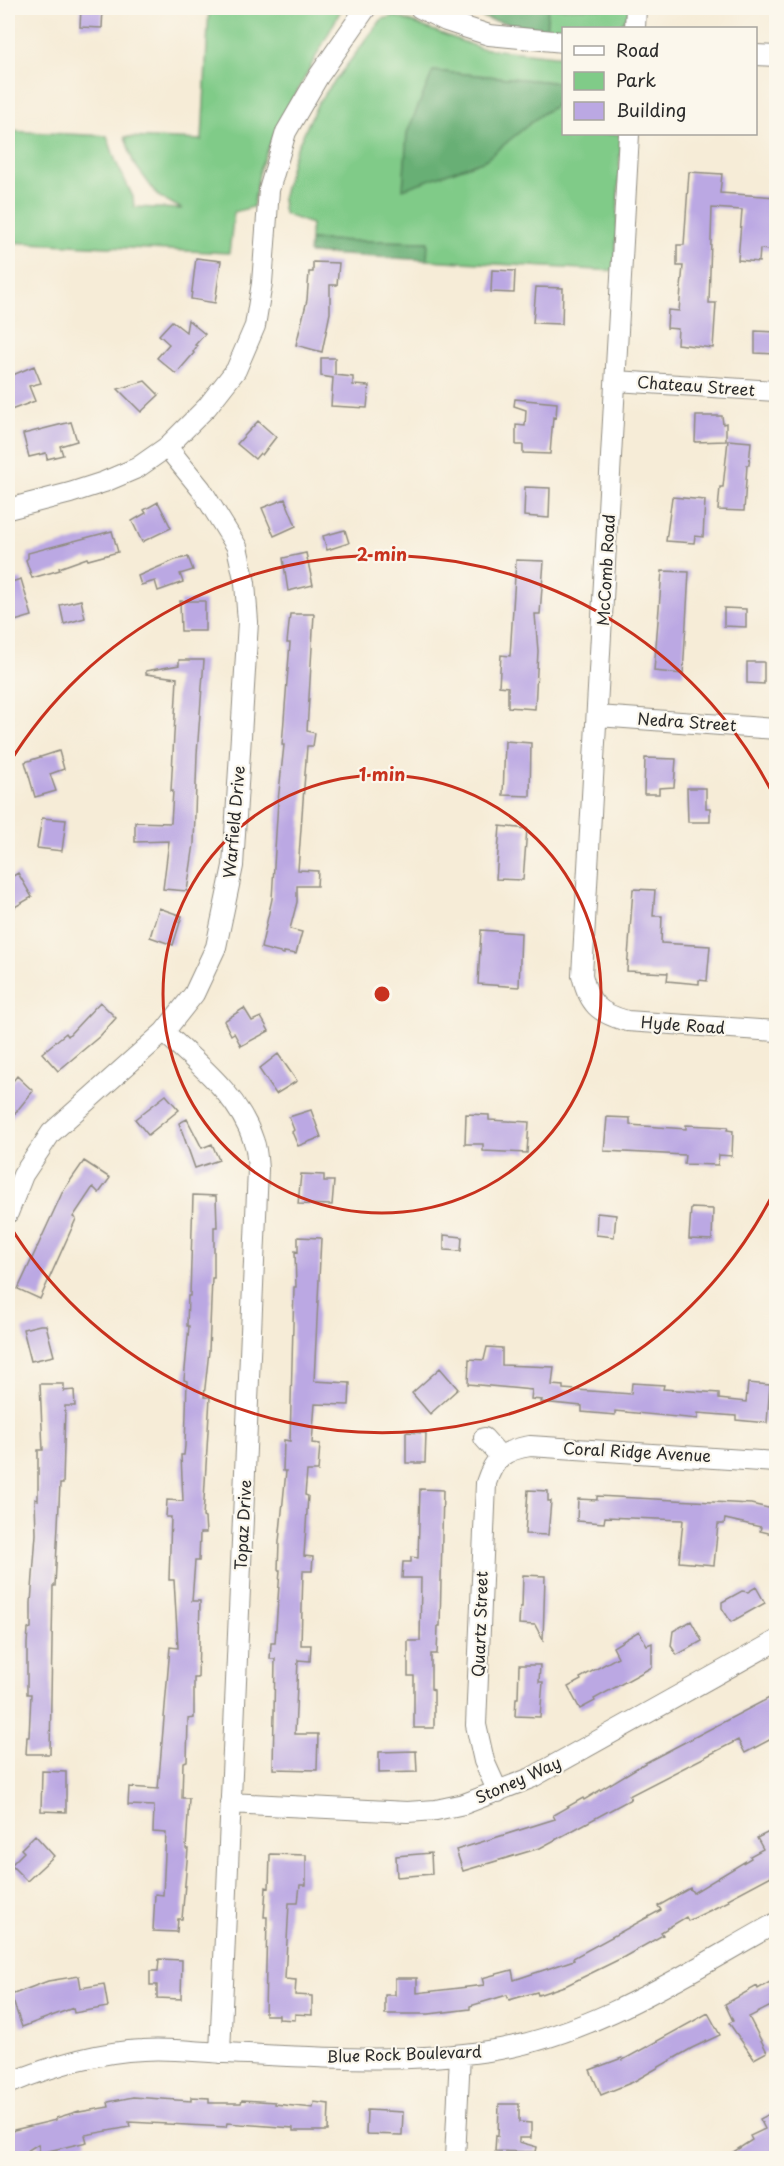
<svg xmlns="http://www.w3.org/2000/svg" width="784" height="2166" viewBox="0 0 784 2166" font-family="'Playpen Sans',sans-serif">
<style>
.green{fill:#80cb88;stroke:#567b5a;stroke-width:1.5}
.forest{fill:#68af74;stroke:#4a6d50;stroke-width:1.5}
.building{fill:#bba8e3}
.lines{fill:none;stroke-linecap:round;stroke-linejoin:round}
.street-casing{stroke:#908c81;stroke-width:22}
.street{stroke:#fff;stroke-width:20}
.ring{fill:none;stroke:#c8321e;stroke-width:3}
.labels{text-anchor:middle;stroke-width:4.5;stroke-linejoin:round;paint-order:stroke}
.street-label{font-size:16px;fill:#2b2b2b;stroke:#fbf7ec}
.centre{fill:#c8321e;stroke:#fbf7ec;stroke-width:3}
.ring-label{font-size:18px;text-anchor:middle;font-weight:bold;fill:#c8321e;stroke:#fbf7ec;stroke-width:4.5;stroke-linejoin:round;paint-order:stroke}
</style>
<rect width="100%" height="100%" fill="#fbf7ec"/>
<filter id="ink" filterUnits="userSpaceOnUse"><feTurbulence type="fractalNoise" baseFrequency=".0167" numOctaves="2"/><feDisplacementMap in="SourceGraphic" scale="12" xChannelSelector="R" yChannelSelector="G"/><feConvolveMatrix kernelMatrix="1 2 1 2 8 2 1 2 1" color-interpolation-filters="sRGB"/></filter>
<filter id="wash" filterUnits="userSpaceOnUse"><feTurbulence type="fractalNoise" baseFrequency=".008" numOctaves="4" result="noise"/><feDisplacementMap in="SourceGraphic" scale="24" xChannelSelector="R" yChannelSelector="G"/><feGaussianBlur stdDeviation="1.35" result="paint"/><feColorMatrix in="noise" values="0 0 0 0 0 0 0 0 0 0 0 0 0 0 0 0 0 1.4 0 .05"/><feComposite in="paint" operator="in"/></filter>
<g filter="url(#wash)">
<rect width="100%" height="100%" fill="#f6ecd7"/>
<!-- green -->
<path class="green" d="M209 8H342L273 137 260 168 253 207 234 212 229 253 8 242V131L107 136 116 162 133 197 134 207 182 209 158 196 133 162 125 137 202 140Z
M548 8H630V11L619 28H564L563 32 546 30Z
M395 16 480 48 564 57 563 83 433 71 543 113 563 101 564 134H621L615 271 427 260V242L310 240 311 224 284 214 282 199 294 154 318 103 382 19Z"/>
<!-- forest -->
<path class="forest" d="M460 8H548L546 30 490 20Z
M433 71 563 83V101L543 113 485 160 403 189 407 133Z
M310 240 428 242 427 260 309 253Z"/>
<g id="blocks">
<!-- building -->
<path class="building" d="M81 8H103L102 28 80 27Z
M689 172 722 174 720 193 777 197V251L760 249 759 262 738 260 742 210 712 208 709 303H716L713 348 677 344 678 329 667 328 668 310 679 311 683 266H677V245H684Z
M196 258 221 261 215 303 191 299Z
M313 262 339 263 337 285H330V313L322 352 296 345 307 300 309 272H313Z
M492 270 515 271 514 293 491 292Z
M536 287 563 288 562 324 533 323Z
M188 320 205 334 195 345 197 346 193 352 194 353 176 374 157 358 169 344 159 335 172 321 186 332Z
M755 331 777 332V354L755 353Z
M321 358H335V375L353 377V385L369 386 367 408 331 406 333 378 321 376Z
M34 366 41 383 29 386 35 401 11 410 8 397V377Z
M145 381 159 395 141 412 118 389Z
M515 399 557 403 556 418 553 417 550 454 523 453V445H516V425L525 426 526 410 514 406Z
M696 416H722L723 424 726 423V441L695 442Z
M258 421 276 437 262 455 260 453 255 459 237 444Z
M71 422 77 441 60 446 63 455 47 459 46 453 29 457 23 434Z
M728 440 751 442 749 465H747L744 511 718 510 720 487H723Z
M525 487 550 488 549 518 524 516Z
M672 497 705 500 703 537 695 536 694 543 666 541Z
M285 499 296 526 274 536 262 508Z
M158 502 171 528 142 542 132 521 146 513 144 510Z
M345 530 349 543 327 550 323 536Z
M112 531 118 552 88 560 87 558 59 568 60 570 32 578 26 560 28 558V553Z
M306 553 313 585 288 591 283 558Z
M188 557 193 570 180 574 183 582 158 591 155 581 141 585 138 576 175 560Z
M516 560 544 561 540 614H535L538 651 535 709 508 707V687L499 686 501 655 510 656Z
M662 571 689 572 683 674 654 671Z
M21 579 32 616 8 623V602L13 600 8 583Z
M81 600 85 618 64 624 60 605Z
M180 601H205V631H181Z
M724 608 746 609V627L724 626Z
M290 614H314L307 731 315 733 313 746H307L298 870 318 871 317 886H297V902L290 929 302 932 296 954 284 952V954L261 948 272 899 278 801 284 745H282L290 643H287Z
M179 660H204L197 754 194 844 187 891 163 889 169 841 135 842V822L171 823 173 791H171L177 678 146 674V671L179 665Z
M747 662H764V684L747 683Z
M505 741 531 743 530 796 503 795Z
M59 751 64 769 50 774 56 791 35 797 25 762Z
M645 758 676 759 674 787 659 788V794H644Z
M687 788H706V808H710V822H688Z
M42 818 66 820 62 851 37 848Z
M500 826 527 829 523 880 496 879Z
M18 873 32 897 8 911V879Z
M633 889 655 890 653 916H662L661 943 710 946 707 981 699 980V984L667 981 668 973 627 971Z
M159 908 182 916 173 945 150 937Z
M481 930 521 933 519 987 478 984Z
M100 1002 116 1018 100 1036 58 1071 42 1053 66 1033 68 1036Z
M244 1008 252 1021 261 1017 269 1031 241 1046 234 1033 231 1035 224 1021Z
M278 1054 297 1081 276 1094 259 1069Z
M17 1076 33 1091 8 1122V1087Z
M166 1095 179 1110 148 1135 135 1119Z
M311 1110 321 1137 298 1146 292 1132 294 1130 289 1117Z
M466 1114 489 1115V1120L529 1122 527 1153 483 1151V1144H465Z
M607 1117 630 1118V1125L686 1129V1125L728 1127 727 1130 733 1131 732 1156 719 1155 718 1165 684 1164 685 1155 604 1151Z
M187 1119 202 1148 212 1144 219 1160 195 1168 179 1123Z
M84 1161 110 1178 99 1193 93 1187 73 1217 76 1219 40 1299 18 1289 63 1191Z
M301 1174 324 1175V1181H334L332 1205 298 1204Z
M193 1195 216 1196 217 1227H214V1278H212L209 1351 204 1397H210L203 1517 205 1518 206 1533H200L199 1561H195L192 1601H200L198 1678H194V1718L188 1719 187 1761 183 1762 182 1798H189L186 1849H188L182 1919H178L177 1932 153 1931 155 1894 163 1895 166 1833 153 1832 154 1806 128 1805 129 1787 158 1789 170 1647 178 1648 174 1580H169L171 1517H166L167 1500 183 1501 181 1455H184L185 1446 187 1381 184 1380 189 1326H187L188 1296H190Z
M691 1208 713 1209 712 1240 689 1239Z
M597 1213 616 1215 614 1237 596 1235Z
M444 1235 462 1237 461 1251 444 1250Z
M298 1237 321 1238 314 1381 350 1383 349 1405 315 1404 312 1443 320 1444 318 1471H307L305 1495 308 1496 304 1556 313 1557 312 1571H303L301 1645H311L310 1661 298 1660 295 1734H318L317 1770 273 1769 275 1659H270L271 1643H275L280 1570H278L279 1542 286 1471H283L284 1440 290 1441 294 1287H296L295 1251 298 1252Z
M40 1325H46L54 1356 31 1361 23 1329Z
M487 1347 502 1348V1365L554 1367 552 1385 563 1386V1389L631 1394 632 1383 664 1385 663 1389 719 1393V1399L746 1402 748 1383 770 1385 767 1423 736 1420V1416L698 1413V1419L615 1411V1415L582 1412V1406L541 1402 542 1400 531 1399 532 1390 468 1384 469 1359 484 1360Z
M440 1368 458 1389 430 1414 412 1393Z
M40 1384H64V1391L74 1390 75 1406H65L63 1484H60L55 1586H53L50 1754H26L27 1737H29L31 1694H27V1644L28 1629 31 1628V1603L36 1534 35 1499 38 1500V1450H43Z
M406 1432 426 1433 425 1463H406Z
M420 1489 443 1490 440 1626H438L437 1654H431V1689L434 1690V1728H414V1676H408V1641H420L421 1578H402L403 1562H411V1557L418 1558Z
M528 1490 548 1491V1501H551L548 1535 525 1534Z
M597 1496 751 1504 777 1510V1535L760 1531 761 1527 725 1519 724 1524H718L714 1565 679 1562 683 1520 605 1517 604 1523 577 1521 578 1499 597 1500Z
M523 1575 545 1576 543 1640 535 1625 519 1624 520 1607H522Z
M756 1587 765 1603 731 1622 722 1608V1602L742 1591 748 1592Z
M691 1621 702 1641 677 1655 671 1646 673 1631Z
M639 1631 647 1645 652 1643V1667L594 1699 595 1701 580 1709 568 1687 581 1680 580 1678 618 1657 613 1647Z
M519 1665H540L539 1682H543L540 1717 515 1716 516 1698H518Z
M777 1694V1736L745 1753 738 1740 629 1796 631 1799 540 1848 463 1871 456 1850 555 1819 553 1815 583 1798 584 1800 645 1763Z
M416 1751 417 1772 379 1773V1752Z
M42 1771 66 1772V1812L41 1811Z
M777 1828V1873L728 1899 729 1901 715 1908 688 1921 686 1917 661 1932 663 1935 624 1957 567 1985 538 1995 537 1992 509 2000 507 1995 470 2006V2009L429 2014H385V1995H395V1978H417V1993L484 1985 482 1978 512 1970 514 1980 574 1960 573 1958 661 1910 658 1906 690 1888 693 1893 751 1858 750 1856 763 1849 757 1838Z
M35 1835 54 1856 27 1881 11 1865 24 1852 21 1849Z
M431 1853 432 1874 397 1877 396 1856Z
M270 1854 306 1855V1885H300L298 1903H289L285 1979 296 1980 295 1995 312 1996V2015L295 2014V2020L279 2019V2015H265L267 1917H264L266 1887 269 1888Z
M159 1959 182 1960 181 1999 157 1998V1985H150V1971H158Z
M79 1976 81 1988 104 1984 108 2007 74 2013 73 2008 22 2027 11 1995 48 1981Z
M777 1978V2003L749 2017 767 2052 754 2059 729 2023 733 2021 725 2004 757 1986 758 1989Z
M708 2013 720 2035 692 2048 633 2082 601 2095 590 2070 622 2058 623 2060Z
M133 2097 191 2101V2097L209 2098V2103H241L242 2100 275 2102V2104L313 2108 314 2102 329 2104 328 2131H293V2128L227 2123 226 2127 129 2122 130 2127 85 2135 87 2142 40 2153 38 2144 16 2158H8V2135L14 2130 56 2120V2118L79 2111V2112L109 2107 108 2102Z
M499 2104H519V2122L531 2123V2138H519V2142L537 2147 536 2152 495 2151 496 2135 498 2136Z
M367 2110 403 2112 402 2135 366 2134Z
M777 2110V2158H724L752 2140 750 2136 765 2129 760 2119Z"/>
</g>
</g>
<g filter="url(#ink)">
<use href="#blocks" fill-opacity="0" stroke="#908c81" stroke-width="1.5"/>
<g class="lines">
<defs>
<path id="street" d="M420 8 446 21 489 35 564 42
M635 28 636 8
M756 55 776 56
M629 134 582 975C589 1004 598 1013 627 1021L776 1031
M616 381 776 391
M8 509 70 493 104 482 137 468 167 447 207 407 236 370 255 326 262 283 269 190 286 132 318 77 366 8
M598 716 776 729
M164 1032C199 1065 239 1095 254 1142 257 1150 257 1160 258 1169L220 2053
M8 1213 23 1175 51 1133 164 1032 194 994 216 947 233 866 248 622 245 583 237 547 201 489 167 447
M484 1438 500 1456
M498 1792 484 1761 476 1725 486 1483C494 1458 504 1450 530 1446L776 1462
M230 1803 407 1812 436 1810 464 1804 531 1778 776 1641
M8 2084C51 2066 96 2052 143 2050 170 2048 198 2052 225 2053 312 2057 401 2064 488 2051 593 2036 686 1973 776 1923
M455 2158 460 2055"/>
</defs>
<!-- street casing -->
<use href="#street" class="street-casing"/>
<!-- street -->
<use href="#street" class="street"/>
</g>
</g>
<!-- distance rings -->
<g class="ring">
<circle cx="382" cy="994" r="219"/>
<path d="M775 1190A439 439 0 0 1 8 1223M8 765A439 439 0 0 1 775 798"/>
</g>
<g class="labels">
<!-- street labels -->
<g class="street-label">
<text transform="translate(696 386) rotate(4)" y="6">Chateau Street</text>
<text transform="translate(606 570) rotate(-87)" y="6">McComb Road</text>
<text transform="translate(687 722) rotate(4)" y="6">Nedra Street</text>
<text transform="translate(234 822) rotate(-85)" y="6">Warfield Drive</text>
<text transform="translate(683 1025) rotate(4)" y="6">Hyde Road</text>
<text transform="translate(637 1452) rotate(3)" y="6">Coral Ridge Avenue</text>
<text transform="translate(243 1525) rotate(-87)" y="6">Topaz Drive</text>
<text transform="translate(480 1624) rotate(-88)" y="6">Quartz Street</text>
<text transform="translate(518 1780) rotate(-24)" y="6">Stoney Way</text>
<text transform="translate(404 2054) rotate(-2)" y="6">Blue Rock Boulevard</text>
</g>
</g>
<circle cx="382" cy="994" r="9" class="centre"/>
<g class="ring-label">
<text x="382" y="561">2 min</text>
<text x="382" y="781">1 min</text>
</g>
<!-- margin -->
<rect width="784" height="2166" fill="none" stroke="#fbf7ec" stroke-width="30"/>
<!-- legend -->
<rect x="562" y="27" width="195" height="108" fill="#fbf7ec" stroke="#a8a59f" stroke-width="1.5"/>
<rect x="574" y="46" width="30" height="9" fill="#ffffff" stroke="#a8a59f" stroke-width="1.5"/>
<text x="616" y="57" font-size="18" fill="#2b2b2b">Road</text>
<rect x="574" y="72" width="30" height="18" fill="#80cb88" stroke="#a8a59f" stroke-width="1.5"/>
<text x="616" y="87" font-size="18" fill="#2b2b2b">Park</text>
<rect x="574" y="102" width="30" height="18" fill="#bba8e3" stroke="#a8a59f" stroke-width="1.5"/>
<text x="616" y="117" font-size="18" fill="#2b2b2b">Building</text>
</svg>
